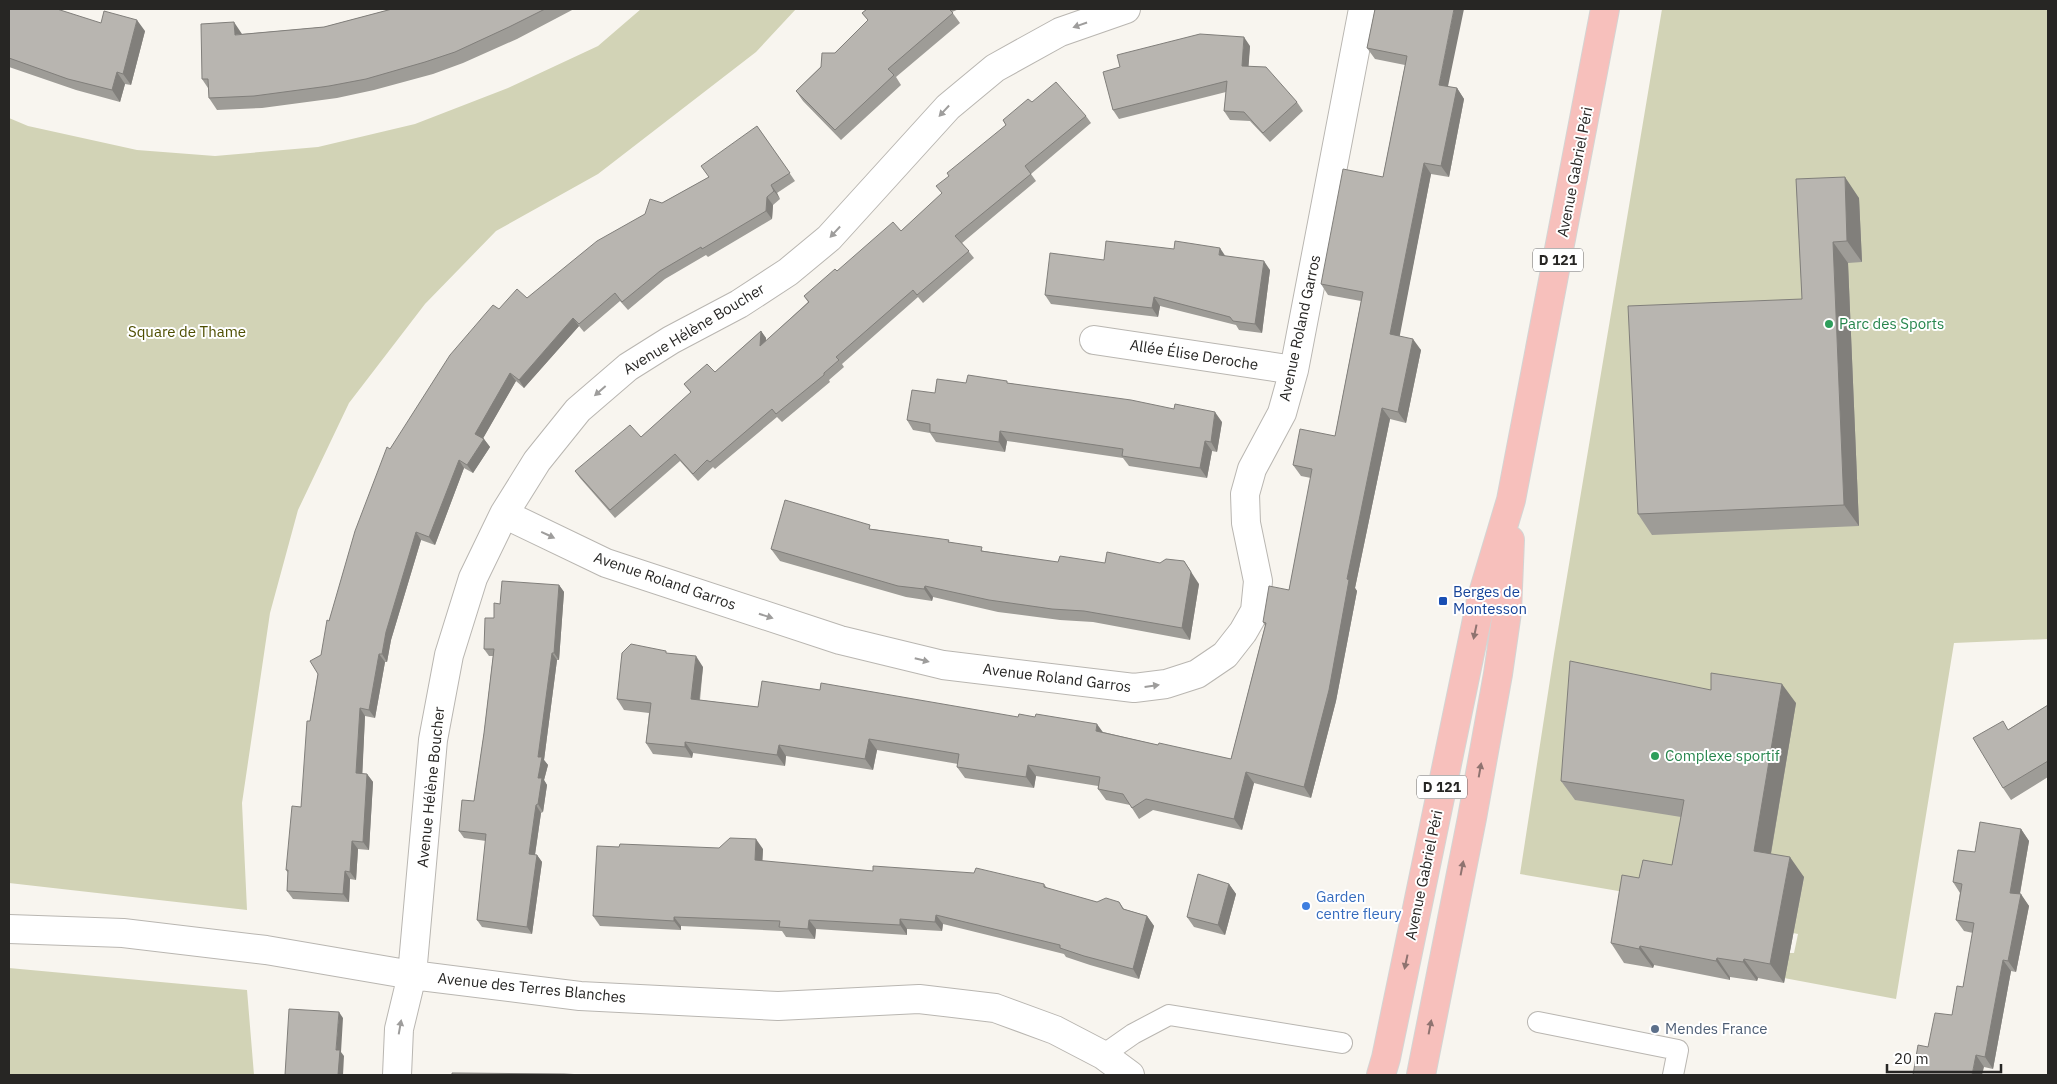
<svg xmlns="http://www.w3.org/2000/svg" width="2057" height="1084" viewBox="0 0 2057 1084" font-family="'IBM Plex Sans',sans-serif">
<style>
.green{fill:#d2d3b6}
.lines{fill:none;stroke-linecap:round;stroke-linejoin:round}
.service-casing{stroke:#b9b6b1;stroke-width:22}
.minor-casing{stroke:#b9b6b1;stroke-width:30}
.primary-casing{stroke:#d4d4d3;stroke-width:30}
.service{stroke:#fff;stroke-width:20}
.minor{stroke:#fff;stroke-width:28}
.primary{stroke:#f7c0bc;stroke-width:28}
.wall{fill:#9e9c97}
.shaded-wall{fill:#817f7b}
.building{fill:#b8b5b0;stroke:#817f7b}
.oneway{fill:#9e9d9c}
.oneway2{fill:#8f7370}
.leisure-dot{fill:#2e9e5b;stroke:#fff;stroke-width:2}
.transit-dot{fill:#1a4fb4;stroke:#fff;stroke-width:2}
.shop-dot{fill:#3f7fe0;stroke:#fff;stroke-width:2}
.service-dot{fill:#5c6f8a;stroke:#fff;stroke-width:2}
.labels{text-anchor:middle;stroke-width:4;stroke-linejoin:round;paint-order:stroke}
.shield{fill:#fff;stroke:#686766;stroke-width:1}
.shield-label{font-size:14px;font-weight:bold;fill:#272624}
.street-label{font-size:15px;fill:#272624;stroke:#fff}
.leisure-label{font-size:15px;fill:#27864d;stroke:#fff;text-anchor:start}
.park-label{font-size:15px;fill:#4e4e01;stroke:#fff}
.transit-label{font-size:15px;fill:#164399;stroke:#fff;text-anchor:start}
.shop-label{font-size:15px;fill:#366cbe;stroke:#fff;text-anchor:start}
.service-label{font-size:15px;fill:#4e5e75;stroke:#fff;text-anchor:start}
</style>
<rect width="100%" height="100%" fill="#f8f5ef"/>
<!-- green -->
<path class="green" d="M641 9H796L756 52 598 174 496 231 425 304 349 403 298 510 270 613 242 803 247 910 9 883V118L28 126 137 150 215 156 318 147 415 124 508 88 598 46Z
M1662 9H2048V639L1954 643 1896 999 1784 978 1789 953H1794L1798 934 1793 933 1804 877 1653 897 1520 874 1554 654Z
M9 968 247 990 254 1075H9Z"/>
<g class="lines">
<defs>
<path id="service" d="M1538 1022 1678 1050 1673 1075
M1103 1055 1133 1034 1169 1015 1342 1043"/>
<path id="minor" d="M1094 340 1294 370
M504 514 606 563 840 640 943 665 1134 688 1166 684 1197 674 1225 655 1243 632 1255 611 1258 581 1246 523 1245 494 1252 469 1282 413 1294 370 1363 9
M9 929 123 933 266 950 412 975 580 996 778 1006 919 999 995 1008 1055 1030 1103 1055 1130 1075
M397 1075 399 1029 412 975 433 740 449 655 473 578 504 514 537 461 578 410 628 367 671 340 739 304 788 272 829 238 948 107 995 68 1060 32 1126 9"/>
<path id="primary" d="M1381 1075 1386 1058 1481 600 1511 500 1605 9
M1421 1075 1472 818 1498 674 1507 612 1510 540"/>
</defs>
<!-- service casing -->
<use href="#service" class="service-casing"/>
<!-- minor casing -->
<use href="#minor" class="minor-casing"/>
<!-- primary casing -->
<use href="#primary" class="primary-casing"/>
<!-- service -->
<use href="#service" class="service"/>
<!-- minor -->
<use href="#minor" class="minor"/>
<!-- primary -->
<use href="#primary" class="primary"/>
</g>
<!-- wall -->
<path class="wall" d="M9 9 101 23 145 31 131 85 125 84 120 102 76 90 9 67Z
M392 9H574L517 39 463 63 433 74 374 90 337 98 262 108 217 110 209 98 208 88 202 79 242 34 324 27Z
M867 9H959L952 12 960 23 896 77 901 85 841 140 803 101 796 91 868 20 862 13Z
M1375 9 1448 87 1457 88 1464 99 1449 177 1431 174 1399 336 1421 350 1406 423 1390 419 1355 588 1357 591 1336 701 1311 798 1254 783 1242 830 1153 810 1139 819 1130 805 1106 800 1098 789V786L1036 776 1034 788 965 778 957 767 958 764 877 750 873 770 786 756 785 766 693 753 692 758 653 754 646 743 649 713 624 710 617 699 668 654 703 667 700 700 758 707 1103 732 1158 745 1231 759 1265 626 1263 622 1289 590 1311 478 1301 476 1293 465 1335 436 1361 301 1328 295 1321 284 1383 177 1405 65 1375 59 1367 48Z
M1250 46 1248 66 1297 102 1303 111 1270 142 1250 121 1230 120 1224 111 1226 92 1119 119 1113 110Z
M1032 102 1086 116 1091 123 1031 174 1036 181 962 243 974 258 923 303 918 297 842 364 844 367 829 380 830 382 782 422 777 417 715 469 713 467 698 481 680 461 615 518 580 478 575 471 641 437 691 393 684 384 715 372 761 331 766 338V341L808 302 804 296 837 271 901 231 942 194 949 176 1006 125 1003 120Z
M757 126 795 181 777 193 780 199 773 205 772 219 708 257 706 255 665 279 628 310 620 301 584 332 579 326 524 388 516 381 483 438 490 447 473 473 464 468 435 545 421 540 391 640 387 662H385L375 718 365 716 362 774H367L373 782 369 850 358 849 356 880 350 879 349 902 293 899 287 891 288 873 286 870 301 807 310 721 321 655 329 621 390 449 499 309 527 298 645 214 662 203 709 177Z
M1796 179 1859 198 1862 262 1848 263 1859 526 1652 535 1638 514 1802 299Z
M1226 256 1270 270 1262 333 1239 330 1236 325 1160 306 1158 317 1051 304 1045 295 1104 260Z
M966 383H1009L1222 422 1217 452 1212 451 1207 478 1129 466 1123 458 1007 441 1005 452 936 442 930 433 913 430 907 420 935 393Z
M873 529 950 542 984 551 1199 584 1190 640 1093 622 1060 620 998 612 933 597 932 601 906 597 780 561 771 549Z
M559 585 564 592 559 660H557L544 760 548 765 544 780 547 785 543 812 541 813 535 855H537L542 862 532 934 482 927 477 920 486 841 464 838 459 831 474 801 484 733 493 656H489L484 649 494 618 500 604Z
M1711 690 1796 703 1771 854 1804 877 1784 983 1758 978 1757 981 1730 977V980L1654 965 1653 968 1624 963 1611 943 1639 878 1672 865 1681 817 1575 800 1561 781Z
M2048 705V777L2011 800 2003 788 2009 729Z
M2021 829 2029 841 2020 894 2029 906 2016 972 2011 971 1993 1069 1984 1067 1928 1047 1952 1015 1963 987 1973 933 1964 931 1956 920 1960 893 1953 882 1975 852Z
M619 847 763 849 762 861 873 871 1044 884 1047 888 1097 902H1119L1124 909 1147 916 1154 926 1139 979 1090 965 1066 957 1064 954 943 924 942 931 907 929V935L816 929 815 939 786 937 782 931 681 926V930L600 926 593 916Z
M1229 884 1236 894 1225 935 1194 927 1187 917Z"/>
<!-- shaded-wall -->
<path class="shaded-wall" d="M1454 9H1464L1446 96 1439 85Z
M137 20 145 31 131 85 123 74Z
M234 22 242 34 235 35Z
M1244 37 1250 46 1248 75 1242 66Z
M117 72 125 84 120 102 112 90Z
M1457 88 1464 99 1449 177 1441 166Z
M1424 163 1431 174 1398 345 1390 334Z
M1845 177 1859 198 1862 262 1847 241Z
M771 185 777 193 780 199 774 191Z
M767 197 773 205 772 219 766 211Z
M1833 242 1848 263 1859 526 1844 505Z
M1220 248 1226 257 1219 255Z
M1264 261 1270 270 1262 333 1255 324Z
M1154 297 1160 306 1158 317 1152 308Z
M573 318 579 326 524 388 519 380Z
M761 331 766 338 765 354 760 346Z
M1413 339 1421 350 1406 423 1398 412Z
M510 373 516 381 481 442 475 434Z
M1382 408 1390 419 1355 588 1357 591 1336 701 1311 798 1304 787Z
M1215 412 1222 422 1217 452 1211 442Z
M1000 431 1007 441 1005 452 999 442Z
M484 439 490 447 473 473 467 465Z
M1205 441 1212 451 1207 478 1200 468Z
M459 460 464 468 435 545 429 537Z
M416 532 421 540 391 640 387 662 382 654 386 632Z
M1184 561 1199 584 1190 640 1182 628Z
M559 585 564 592 559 660 554 653Z
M925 586 933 597 932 601 924 589Z
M552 653 557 660 544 760 548 765 544 780 547 785 543 812 538 804V757Z
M379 654 385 662 375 718 369 710Z
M696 656 703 667 698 710 691 699Z
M1782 684 1796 703 1768 870 1754 851Z
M360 708 365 716 362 782 356 773Z
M1097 724 1105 735 1096 731Z
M869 739 877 750 873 770 865 759Z
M685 742 693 753 692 758 685 747Z
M779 745 786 756 785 766 777 755Z
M1028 765 1036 776 1034 788 1026 777Z
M1246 772 1254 783 1242 830 1234 819Z
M367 774 373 782 369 850 363 842Z
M536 805 541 813 534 861 529 854Z
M2021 829 2029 841 2018 904 2010 893Z
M756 839 763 849 762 870 755 860Z
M352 841 358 849 356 880 350 872Z
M537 855 542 862 532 934 527 927Z
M1790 857 1804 877 1784 983 1770 964Z
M345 871 350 879 349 902 343 894Z
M1229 884 1236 894 1225 935 1218 925Z
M2021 894 2029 906 2016 972 2008 961Z
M936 915 943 924 942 931 935 922Z
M1147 916 1154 926 1139 979 1133 969Z
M674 917 681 926V930L674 921Z
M900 919 907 929V935L900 925Z
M809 920 816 929 815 939 808 929Z
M1640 946 1654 965 1653 968 1639 949Z
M1717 958 1730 977V980L1716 961Z
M1744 959 1758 978 1757 981 1743 962Z
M2003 960 2011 971 1993 1069 1985 1057Z
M339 1012 343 1018 341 1052 344 1056 343 1075H338L336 1050Z
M1976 1055 1984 1067 1982 1075H1972Z"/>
<!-- building -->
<path class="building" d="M9 9H57L101 23 104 11 137 20 123 74 117 72 112 90 68 79 9 58Z
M392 9H545L509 27 455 52 425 62 366 79 329 86 254 96 209 98 208 79H202L201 24 234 22 235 35 324 27Z
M867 9H949L953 13 888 69 894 75 835 130 796 91 821 67 822 53H835L868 20 862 13Z
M1375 9H1454L1439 85 1457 88 1441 166 1424 163 1390 334 1413 339 1398 412 1382 408 1347 579 1349 580 1329 690 1304 787 1246 772 1234 819 1146 799 1132 808 1123 794 1098 789 1100 777 1028 765 1026 777 957 767 959 754 869 739 865 759 779 745 777 755 685 742V747L646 743 651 703 617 699 622 653 631 644 666 651V653L696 656 691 699 758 707 762 681 820 690 821 683 1018 717 1019 714 1035 717 1036 714 1097 724 1096 731 1158 745 1159 743 1231 759 1266 623 1263 622 1269 586 1289 590 1312 469 1293 465 1300 429 1335 436 1363 292 1321 284 1343 169 1383 177 1407 56 1367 48Z
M1200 34 1244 37 1242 66 1266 67 1297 102 1263 133 1244 112 1224 111 1227 81 1113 110 1103 72 1120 67 1117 55Z
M1056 82 1086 116 1025 166 1031 174 955 236 969 251 917 295 913 290 836 357 839 360 824 373V375L776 414 772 409 710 462 707 460 693 474 675 454 610 510 575 471 630 425 641 437 691 392 684 384 707 364 715 372 761 331 760 346 809 302 804 296 835 269 837 271 893 222 901 231 942 193 936 186 949 176 947 173 1006 125 1003 120 1028 99 1032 102Z
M757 126 790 173 771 185 774 191 767 197 766 211 702 249 701 247 660 271 622 302 615 293 579 324 573 318 519 380 510 373 475 434 484 439 467 465 459 460 429 537 416 532 386 632 382 654H379L369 710 360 708 356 773 367 774 363 842 352 841 350 872 345 871 343 894 287 891 288 870H286L292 806 301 807 307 721H310L318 674 310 661 321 655 327 620 329 621 355 531 387 447 390 449 450 355 493 305 499 309 517 289 527 298 597 241 645 214 650 199 662 203 709 177 701 166Z
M1845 177 1847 241 1833 242 1844 505 1638 514 1628 306 1802 299 1796 179Z
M1106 241 1174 249 1175 241 1220 248 1219 255 1264 261 1255 324 1233 321 1230 317 1154 297 1152 308 1045 295 1050 253 1104 260Z
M968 375 1007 381V383L1131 400 1174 409 1175 404 1215 412 1211 442 1205 441 1200 468 1122 456 1123 449 1000 431 999 442 930 432V424L907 420 912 390 935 393 937 379 966 383Z
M785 500 870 525 869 529 949 540 948 542 982 547 981 551 1058 562 1060 556 1105 563 1107 552 1160 563 1166 559 1184 561 1191 572 1182 628 1084 611 1052 609 989 600 925 586 924 589 898 586 771 549Z
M502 581 559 585 554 653H552L538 757H542L538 778H542L538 804 536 805 529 854 537 855 527 927 477 920 486 834 459 831 462 800 474 801 484 733 494 649H484L485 618H494V603L500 604Z
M1570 661 1711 690V673L1782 684 1754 851 1790 857 1770 964 1744 959 1743 962 1717 958 1716 961 1640 946 1639 949 1611 943 1622 875 1639 878 1643 860 1672 865 1684 800 1561 781Z
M2048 705V761L2003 788 1973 738 2003 721 2008 730Z
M1980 822 2021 829 2010 893 2021 894 2008 961 2003 960 1985 1057 1976 1055 1972 1075H1913L1918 1045 1928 1047 1935 1013 1952 1015 1957 986 1963 987 1974 923 1956 920 1962 884 1953 882 1958 850 1975 852Z
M730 838 756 839 755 860 873 871V866L974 873 976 868 1044 884V887L1097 902 1106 898 1119 902 1123 909 1147 916 1133 969 1084 956 1060 948V945L936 915 935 922 900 919V925L809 920 808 929 779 927 780 921 674 917V921L593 916 597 846 619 847 620 844 719 848Z
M1198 874 1229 884 1218 925 1187 917Z
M289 1009 339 1012 336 1050H340L338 1075H285Z
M452 1073 564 1074 584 1075H452Z"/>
<!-- one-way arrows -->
<defs><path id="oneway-solid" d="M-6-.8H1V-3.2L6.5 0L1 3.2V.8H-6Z" transform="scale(1.25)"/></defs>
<g class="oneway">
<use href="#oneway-solid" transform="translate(1080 25) rotate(161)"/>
<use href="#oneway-solid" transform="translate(944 111) rotate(133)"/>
<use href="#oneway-solid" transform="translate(835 232) rotate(133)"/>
<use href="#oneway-solid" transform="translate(600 391) rotate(139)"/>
<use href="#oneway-solid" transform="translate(548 535) rotate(25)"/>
<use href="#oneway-solid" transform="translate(766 616) rotate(18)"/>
<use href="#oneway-solid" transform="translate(922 660) rotate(14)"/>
<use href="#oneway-solid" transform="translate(1152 686) rotate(-8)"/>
<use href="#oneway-solid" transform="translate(400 1027) rotate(-80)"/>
</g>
<g class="oneway2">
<use href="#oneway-solid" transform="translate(1475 632) rotate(102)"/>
<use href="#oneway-solid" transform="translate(1480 770) rotate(-80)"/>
<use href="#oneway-solid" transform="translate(1462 868) rotate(-79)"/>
<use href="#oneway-solid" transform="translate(1406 962) rotate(102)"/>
<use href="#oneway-solid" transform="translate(1430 1027) rotate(-79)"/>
</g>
<!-- markers -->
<g class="leisure-dot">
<circle cx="1829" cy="324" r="5"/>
<circle cx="1655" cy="756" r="5"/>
</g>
<rect class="transit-dot" x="1438" y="596" width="10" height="10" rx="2.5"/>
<circle class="shop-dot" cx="1306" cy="906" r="5"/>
<circle class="service-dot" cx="1655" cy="1029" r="5"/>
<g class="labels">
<!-- shield labels -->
<g class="shield">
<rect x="1533" y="248.5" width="50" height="23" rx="4"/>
<rect x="1417" y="775.5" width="50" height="23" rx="4"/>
</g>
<g class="shield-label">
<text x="1558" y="265">D 121</text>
<text x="1442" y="792">D 121</text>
</g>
<!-- street labels -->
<g class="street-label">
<text transform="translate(1575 172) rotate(-79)" y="5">Avenue Gabriel Péri</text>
<text transform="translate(1300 328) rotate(-78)" y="5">Avenue Roland Garros</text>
<text transform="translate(694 329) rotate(-31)" y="5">Avenue Hélène Boucher</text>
<text transform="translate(1194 355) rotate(9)" y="5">Allée Élise Deroche</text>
<text transform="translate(665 581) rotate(19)" y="5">Avenue Roland Garros</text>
<text transform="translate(1057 678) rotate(7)" y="5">Avenue Roland Garros</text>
<text transform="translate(431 787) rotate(-84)" y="5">Avenue Hélène Boucher</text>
<text transform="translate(1424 875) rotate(-78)" y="5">Avenue Gabriel Péri</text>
<text transform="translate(532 988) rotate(6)" y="5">Avenue des Terres Blanches</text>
</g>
<!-- leisure labels -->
<g class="leisure-label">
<text x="1839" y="329">Parc des Sports</text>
<text x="1665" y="761">Complexe sportif</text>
</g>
<!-- park labels -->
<g class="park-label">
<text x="187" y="337">Square de Thame</text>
</g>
<!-- transit labels -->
<g class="transit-label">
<text x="1453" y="597">Berges de<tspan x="1453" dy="17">Montesson</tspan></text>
</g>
<!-- shop labels -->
<g class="shop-label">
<text x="1316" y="902">Garden<tspan x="1316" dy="17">centre fleury</tspan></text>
</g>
<!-- service labels -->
<g class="service-label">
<text x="1665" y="1034">Mendes France</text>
</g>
</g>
<!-- border -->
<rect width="2057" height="1084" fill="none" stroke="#272624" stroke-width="20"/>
<!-- scale -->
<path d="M1887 1064v8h114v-8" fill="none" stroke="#272624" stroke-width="2.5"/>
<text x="1894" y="1064" font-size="15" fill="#272624" stroke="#ffffff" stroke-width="4" paint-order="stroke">20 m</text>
</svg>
